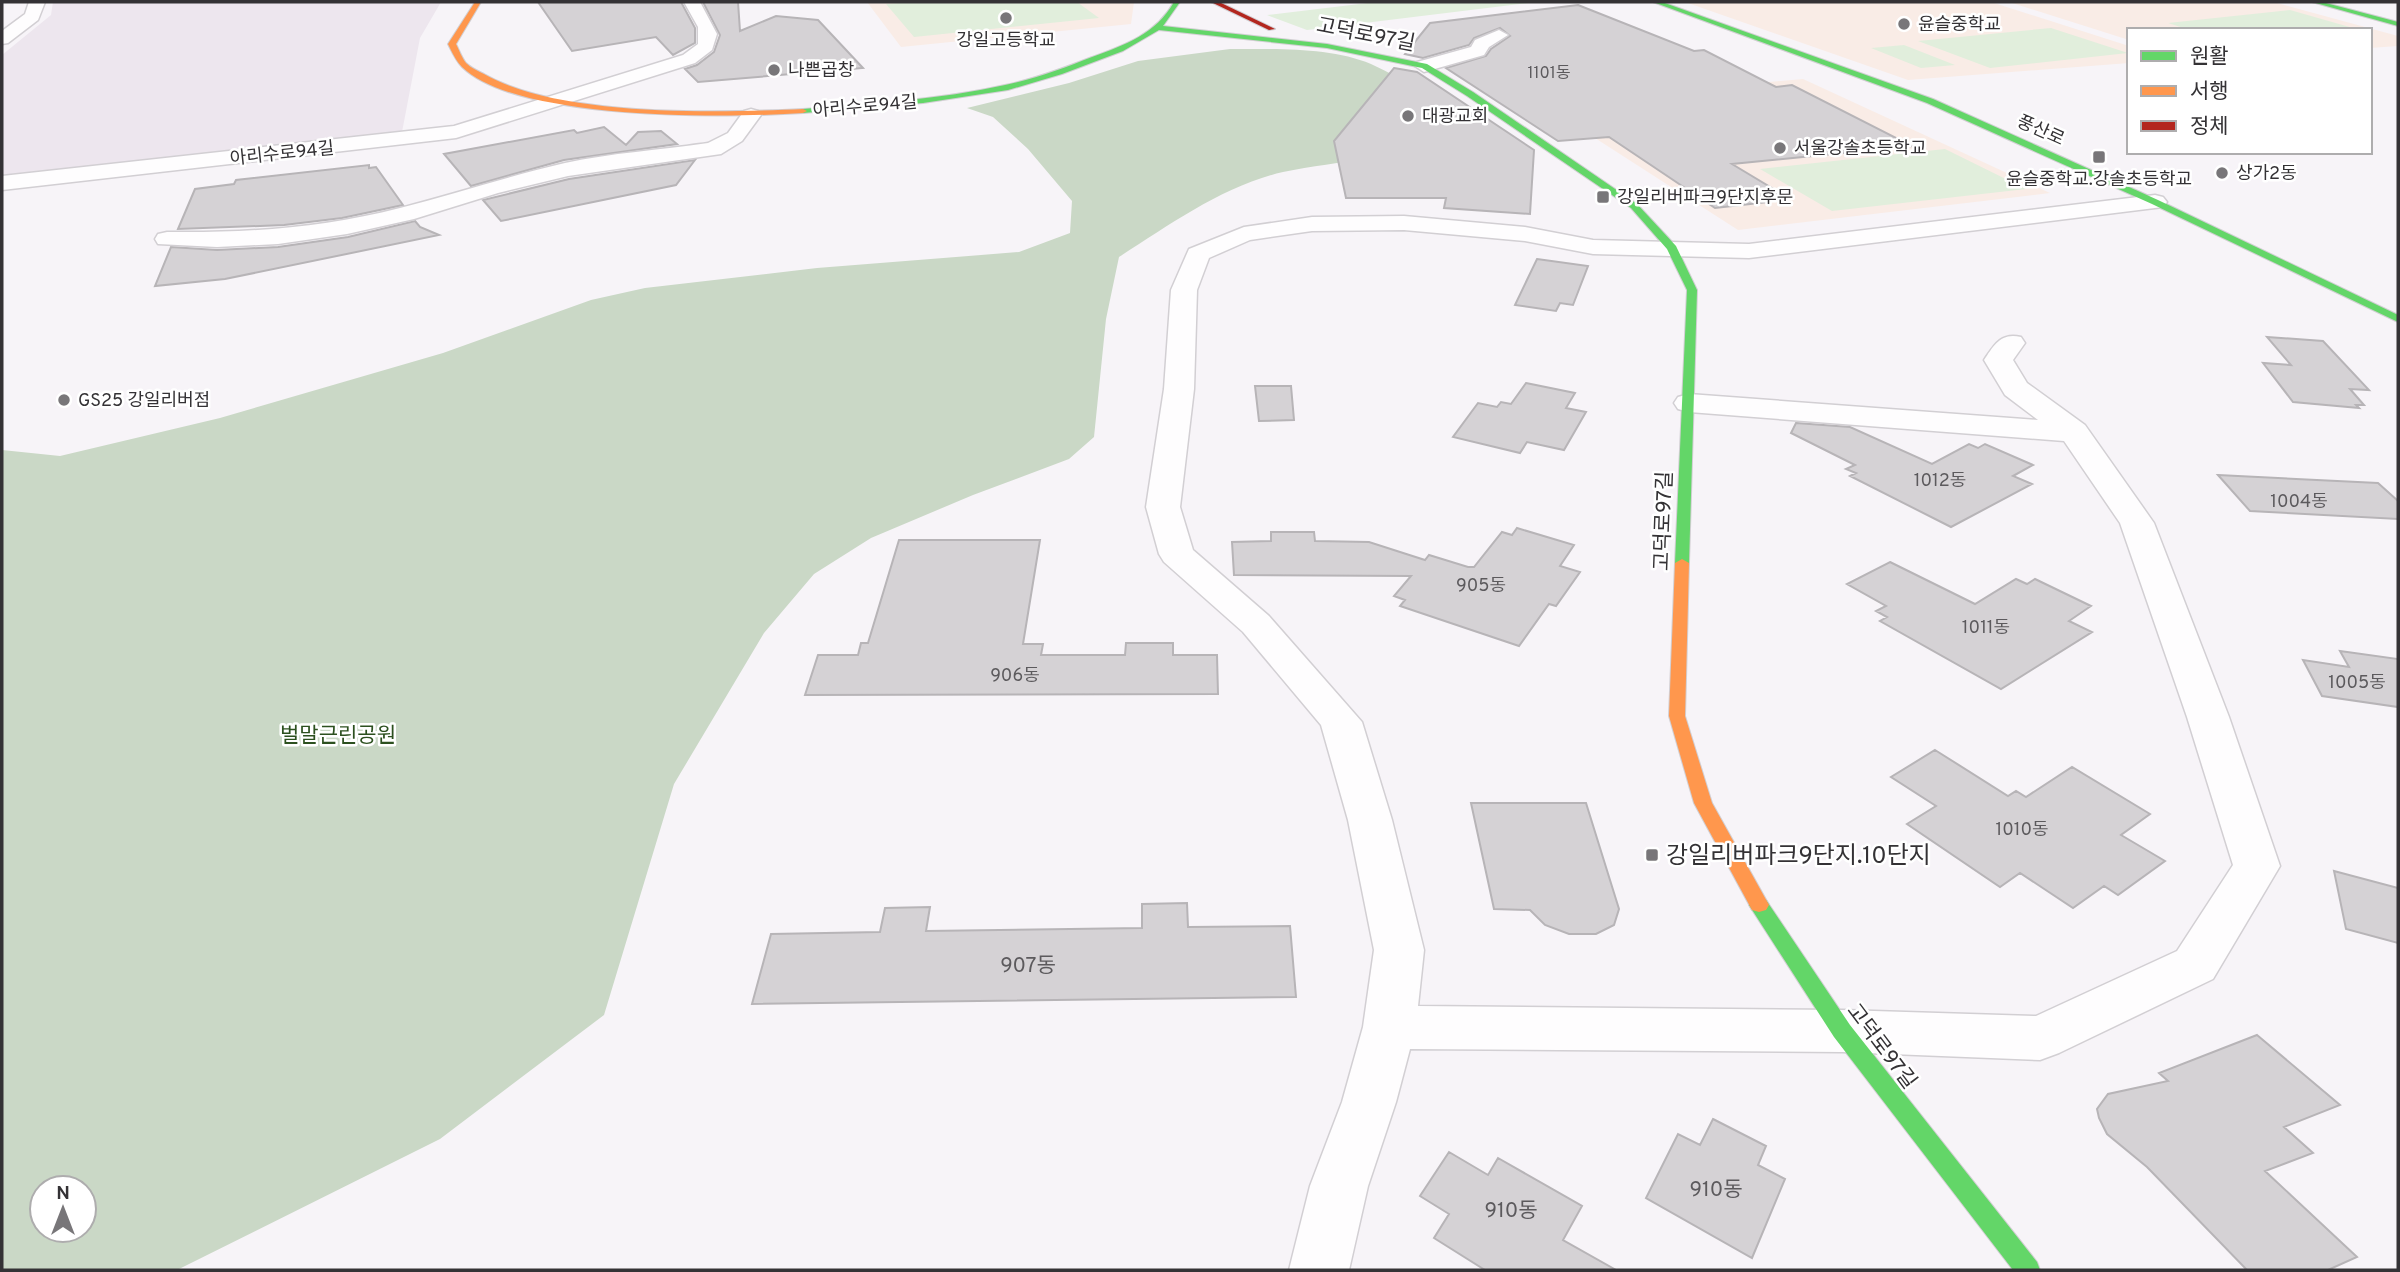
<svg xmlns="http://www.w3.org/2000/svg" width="2400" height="1272" viewBox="0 0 2400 1272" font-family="Overpass,'Noto Sans KR',sans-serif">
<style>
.built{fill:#ede6ee}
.education{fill:#f9ece6}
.green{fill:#e1eedc}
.forest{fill:#cad8c6;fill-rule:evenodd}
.building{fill:#d5d2d5;stroke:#b7b4b7;stroke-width:2}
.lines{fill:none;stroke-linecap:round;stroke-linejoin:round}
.street-casing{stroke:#d2cfd3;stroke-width:3}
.fast-casing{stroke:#d2cfd3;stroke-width:2}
.slow-casing{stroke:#d2cfd3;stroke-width:2}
.jam-casing{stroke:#d2cfd3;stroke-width:2}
.street{fill:#fefdfe;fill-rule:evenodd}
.fast{fill:#63d668;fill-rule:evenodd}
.slow{fill:#ff974d;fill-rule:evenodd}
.jam{fill:#b3261e;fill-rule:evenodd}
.poi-dot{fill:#787679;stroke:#fff;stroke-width:2.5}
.labels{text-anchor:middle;stroke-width:5;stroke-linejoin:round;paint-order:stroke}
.far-number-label{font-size:16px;fill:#5c5a5d}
.far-poi-label{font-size:18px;fill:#343235;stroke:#fff;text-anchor:start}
.far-street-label{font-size:18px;fill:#343235;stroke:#fff}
.number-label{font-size:18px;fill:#5c5a5d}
.street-label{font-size:21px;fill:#343235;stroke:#fff}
.park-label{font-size:21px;fill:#2c501f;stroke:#fff}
.near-number-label{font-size:21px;fill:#5c5a5d}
.near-poi-label{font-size:24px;fill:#343235;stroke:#fff;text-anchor:start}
</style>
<rect width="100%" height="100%" fill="#f7f4f8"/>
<!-- built -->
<path class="built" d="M53 2H441L420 38 402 132 2 175V55L51 15Z"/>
<!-- education -->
<path class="education" d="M867 2H1134L1131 24 901 47Z
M1685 2H1991L2129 46V63L1908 80Z
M2009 2H2273L2398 36V46L2370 48V30H2129V40Z
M1803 79 2050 193 1738 230 1539 102Z"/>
<!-- green -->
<path class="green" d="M910 2H1077L1099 18 914 37 886 4Z
M1376 2H1537L1307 30 1267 15Z
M2290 10 2360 30H2190L2168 23Z
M2051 28 2128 53 1990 68 1918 41Z
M1904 45 1955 65 1921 68 1871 48Z
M1945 149 2026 189 1832 211 1760 169Z"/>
<!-- forest -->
<path class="forest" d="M1230 49C1273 49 1331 47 1371 64 1389 72 1407 83 1424 92L1371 96 1339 135 1369 158C1341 163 1311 166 1283 172 1223 186 1171 224 1119 257L1106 319 1094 437 1069 459 973 495 871 538 814 574 764 633 674 784 604 1015 440 1139 177 1270H2V450L60 456 220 418 443 353 591 300 645 288 817 268 1019 252 1070 233 1072 201 1028 149 993 117 967 108 1069 83 1138 61ZM42 1188H84V1230H42Z"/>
<!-- building -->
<path class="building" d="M538 2H681L695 28V43L673 55 656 37 572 51Z
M703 2H738L740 31 776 16 818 20 863 68 698 82 685 69 697 65 714 52 720 35Z
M1578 5 1694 51 1704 50 1776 87 1792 85 1912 146 1732 164 1787 197 1764 199 1768 202 1715 208 1609 137 1558 141 1446 68 1486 56 1491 49 1510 36 1500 28 1474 38 1469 45 1423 58 1405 54 1430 23Z
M1394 68 1417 72 1534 150 1530 214 1444 208 1446 198H1346L1334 141Z
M604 127 626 145 638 132 661 131 677 144 564 160 471 186 444 154 574 130 577 133Z
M695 160 676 185 501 221 483 200 569 179Z
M369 165V168L376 167 403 205 342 218 284 225 178 229 195 189 234 184 236 180Z
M415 221 420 227 439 235 225 279 155 286 171 247 217 250 278 247 348 237Z
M1537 259 1588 266 1573 305 1560 303 1556 311 1515 305Z
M2267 337 2323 341 2369 390 2350 389 2364 405H2356L2359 408 2293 402 2263 363 2291 365Z
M1526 383 1575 393 1566 408 1586 412 1564 450 1527 442 1520 453 1453 437 1478 403 1497 407 1501 402 1511 404Z
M1255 386H1291L1294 420 1259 421Z
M1796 423 1850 427 1932 464 1969 444 1978 448 1985 444 2033 465 2013 476 2032 484 1951 527 1850 476 1856 473 1846 469 1855 465 1791 433Z
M2218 475 2378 483 2398 501V519L2250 511Z
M1517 528 1574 545 1560 566 1580 572 1556 606 1549 604 1519 646 1400 606 1405 600 1394 596 1411 576 1234 575 1232 542 1271 541V532H1314L1315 541 1369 542 1425 560 1429 555 1468 567H1474L1502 532 1512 535Z
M899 540H1040L1023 644H1043L1041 655H1125L1126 643H1173V655H1217L1218 694 805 695 818 655H858L861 643H868Z
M1890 562 1975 604 2016 579 2027 584 2035 579 2091 606 2069 621 2092 632 2001 689 1880 621 1887 617 1876 611 1886 606 1847 584Z
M2340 651 2398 659V707L2322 696 2303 660 2349 667Z
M1935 750 2008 796 2016 791 2026 797 2072 767 2150 814 2121 835 2165 861 2118 895 2104 886 2073 908 2020 873 2000 887 1907 824 1936 806 1891 777Z
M1471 803H1586L1619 909 1614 925 1596 934H1569L1545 925 1530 910 1494 909Z
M2334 871 2398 888V943L2346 929Z
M1187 903 1188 927 1290 926 1296 997 752 1004 771 934 880 932 885 908 930 907 926 931 1142 928V904Z
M2257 1035 2340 1105 2284 1127 2313 1153 2265 1171 2357 1257 2328 1270H2247L2147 1167 2107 1134 2099 1118 2097 1109 2108 1094 2168 1081 2159 1073Z
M1713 1119 1766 1146 1758 1165 1785 1179 1752 1258 1646 1198 1678 1134 1700 1145Z
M1449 1152 1488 1175 1498 1158 1582 1206 1563 1240 1616 1270H1485L1434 1238 1449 1214 1420 1196Z"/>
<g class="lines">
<defs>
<path id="street" d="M29 2H45L38 20 8 43 2 44V31L25 14Z
M684 2H700L717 34 712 50 695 63 456 138 2 190V176L454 126 683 55 698 44V27Z
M1499 30 1508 35 1489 47 1484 55 1424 72 1415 66 1417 62 1471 47 1475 40Z
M751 109 758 111 761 115 742 141 721 154 568 176 498 193 414 219 347 234 278 244 217 247 158 244 155 239 158 234 167 232C246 233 323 228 400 208 455 194 509 176 565 163 611 153 660 150 708 143L728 133 744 111Z
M2155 195 2163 197 2167 202 2163 207 1749 258 1593 254 1525 241 1404 230 1312 231 1250 240 1209 258 1197 290 1194 389 1180 507 1193 550 1269 616 1362 722 1392 820 1424 950 1418 1006 1842 1010 2036 1016 2177 951 2233 865 2187 717 2120 523 2064 441 1689 412 1678 409 1674 403 1678 397 1689 394 2038 420 2005 395 1984 360C1994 345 2001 332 2021 337L2025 343 2013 360 2027 383 2085 425 2154 523 2229 717 2280 866 2213 979 2059 1053 2040 1060 1842 1052 1410 1049 1396 1102 1368 1186 1349 1270H1289L1310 1186 1342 1102 1363 1027 1374 950 1348 820 1321 725 1243 632 1164 562 1159 554 1146 507 1164 389 1171 290 1189 249 1244 227 1312 217 1404 216 1525 227 1593 240 1749 244Z"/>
<path id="fast" d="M1174 2H1180L1163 26 1327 44 1427 64 1473 92 1637 204 1676 246 1697 290 1689 563 1687 566H1677L1675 563 1687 290 1667 249 1631 208 1467 96 1422 68 1327 48 1159 30 1123 51 1062 74 1008 90 923 103 803 113 799 111 803 109C871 103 939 100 1005 85 1035 79 1064 68 1092 57 1125 45 1156 34 1174 2Z
M1653 2H1662L1933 99 2158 200 2398 315V322L2152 204 1927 103Z
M2312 2H2322L2398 22V26Z
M1759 898 1766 900 1850 1025 2037 1262 2040 1270H2013L1834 1037 1749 905 1752 900Z"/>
<path id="slow" d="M475 2H481L456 44C459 50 462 58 466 63 471 68 478 71 484 74 559 117 717 113 803 109L807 111 803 113C727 118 518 121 462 67 456 61 452 52 448 44Z
M1682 559 1689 563 1685 716 1712 803 1769 905 1766 910 1759 912 1752 910 1694 803 1669 716 1675 563Z"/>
<path id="jam" d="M1211 2H1219L1275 29 1269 30Z"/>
</defs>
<!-- street casing -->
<use href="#street" class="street-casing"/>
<!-- fast casing -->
<use href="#fast" class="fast-casing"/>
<!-- slow casing -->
<use href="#slow" class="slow-casing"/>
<!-- jam casing -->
<use href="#jam" class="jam-casing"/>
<!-- street -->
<use href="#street" class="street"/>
<!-- fast -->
<use href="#fast" class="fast"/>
<!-- slow -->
<use href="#slow" class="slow"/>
<!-- jam -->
<use href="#jam" class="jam"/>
</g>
<!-- markers -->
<g class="poi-dot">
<circle cx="1006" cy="18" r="7"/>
<circle cx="1904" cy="24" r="7"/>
<circle cx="774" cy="70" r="7"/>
<circle cx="1408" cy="116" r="7"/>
<circle cx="1780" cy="148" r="7"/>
<rect x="2092" y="150" width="14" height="14" rx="3.5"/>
<circle cx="2222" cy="173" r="7"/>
<rect x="1596" y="190" width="14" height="14" rx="3.5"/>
<circle cx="64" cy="400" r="7"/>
<rect x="1645" y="848" width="14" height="14" rx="3.5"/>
</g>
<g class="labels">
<!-- far-number labels -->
<g class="far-number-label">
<text x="1549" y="78">1101동</text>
</g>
<!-- far-poi labels -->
<g class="far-poi-label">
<text x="1918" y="30">윤슬중학교</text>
<text x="1006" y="46" text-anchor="middle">강일고등학교</text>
<text x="788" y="76">나쁜곱창</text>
<text x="1422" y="122">대광교회</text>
<text x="1794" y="154">서울강솔초등학교</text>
<text x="2236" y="179">상가2동</text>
<text x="2099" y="185" text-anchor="middle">윤슬중학교.강솔초등학교</text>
<text x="1617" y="203">강일리버파크9단지후문</text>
<text x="78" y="406">GS25 강일리버점</text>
</g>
<!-- far-street labels -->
<g class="far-street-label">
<text transform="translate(865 106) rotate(-5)" y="6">아리수로94길</text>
<text transform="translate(2041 130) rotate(24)" y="6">풍산로</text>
<text transform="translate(282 153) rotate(-6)" y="6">아리수로94길</text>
</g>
<!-- number labels -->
<g class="number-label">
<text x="1940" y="486">1012동</text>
<text x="2299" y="507">1004동</text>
<text x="1481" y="591">905동</text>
<text x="1986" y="633">1011동</text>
<text x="1015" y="681">906동</text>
<text x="2357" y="688">1005동</text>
<text x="2022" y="835">1010동</text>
</g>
<!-- street labels -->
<g class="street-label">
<text transform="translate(1366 34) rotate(11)" y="7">고덕로97길</text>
<text transform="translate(1663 521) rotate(-88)" y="7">고덕로97길</text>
<text transform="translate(1882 1046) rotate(53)" y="7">고덕로97길</text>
</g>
<!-- park labels -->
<g class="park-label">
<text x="338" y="742">벌말근린공원</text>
</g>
<!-- near-number labels -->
<g class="near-number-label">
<text x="1028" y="972">907동</text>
<text x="1716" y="1196">910동</text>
<text x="1511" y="1217">910동</text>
</g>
<!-- near-poi labels -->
<g class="near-poi-label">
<text x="1666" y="863">강일리버파크9단지.10단지</text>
</g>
</g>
<!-- border -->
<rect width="2400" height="1272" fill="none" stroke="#343235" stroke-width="7"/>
<!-- legend -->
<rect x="2127" y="28" width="245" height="126" fill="#ffffff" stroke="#aeadae" stroke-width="2"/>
<rect x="2141" y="51" width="35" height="10" fill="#63d668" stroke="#aeadae" stroke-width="2"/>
<text x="2190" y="63" font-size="21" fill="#343235">원활</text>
<rect x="2141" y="86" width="35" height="10" fill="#ff974d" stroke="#aeadae" stroke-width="2"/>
<text x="2190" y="98" font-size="21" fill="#343235">서행</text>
<rect x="2141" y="121" width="35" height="10" fill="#b3261e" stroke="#aeadae" stroke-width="2"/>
<text x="2190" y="133" font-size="21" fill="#343235">정체</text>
<!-- north arrow -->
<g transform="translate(63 1209)"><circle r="33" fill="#ffffff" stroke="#aeadae" stroke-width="2"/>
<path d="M0-5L12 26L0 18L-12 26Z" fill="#787679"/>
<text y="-10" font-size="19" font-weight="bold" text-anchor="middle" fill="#343235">N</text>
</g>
</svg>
